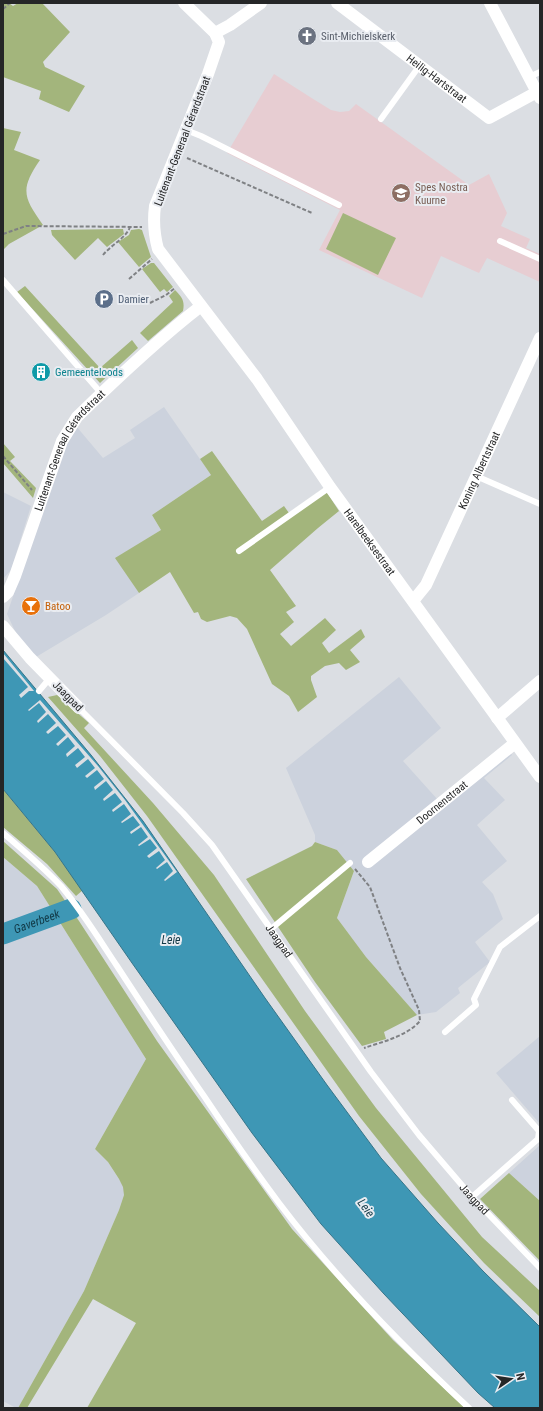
<svg xmlns="http://www.w3.org/2000/svg" width="543" height="1411" viewBox="0 0 543 1411" font-family="'Roboto Condensed',sans-serif">
<style>
.built{fill:#ccd2dd}
.education{fill:#e7cdd2}
.green{fill:#a3b57c}
.water{fill:#3e97b5;stroke:#36758a}
.pier{fill:#dbdee3}
.lines{fill:none;stroke-linecap:round;stroke-linejoin:round}
.river{stroke:#3e97b5;stroke-width:21}
.path{stroke:#7f8184;stroke-width:2;stroke-dasharray:4 2;stroke-linecap:butt}
.lane{stroke:#fff;stroke-width:6}
.street{stroke:#fff;stroke-width:12}
.labels{text-anchor:middle;stroke-width:4;stroke-linejoin:round;paint-order:stroke}
.worship-label{font-size:11px;fill:#5b616d;stroke:#e9ecf1;text-anchor:start}
.street-label{font-size:11px;fill:#252627;stroke:#e9ecf1}
.education-label{font-size:11px;fill:#785e54;stroke:#e9ecf1;text-anchor:start}
.service-label{font-size:11px;fill:#4e5e75;stroke:#e9ecf1;text-anchor:start}
.culture-label{font-size:11px;fill:#0d838f;stroke:#e9ecf1;text-anchor:start}
.food-label{font-size:11px;fill:#c56008;stroke:#e9ecf1;text-anchor:start}
.water-label{font-size:12px;font-style:italic;fill:#113946;stroke:#e9ecf1}
</style>
<rect width="100%" height="100%" fill="#dbdee3"/>
<!-- built -->
<path class="built" d="M164 407 211 475 152 515 161 530 116 558 139 593 106 615 36 657 22 646 7 614 60 459 76 426 103 458 135 438 130 430Z
M3 492 31 506 11 570 3 579Z
M399 677 441 728 403 761 438 800 505 746 512 755 484 778 505 800 477 825 507 861 482 882 493 894 503 919 475 942 490 962 458 988 460 993 436 1012 417 1015 366 957 337 918 354 871 337 850 315 842V835L286 768Z
M3 857 37 886 146 1059 95 1149 108 1162 124 1187V1195L119 1210 84 1291 18 1408H16L3 1401Z
M540 1036V1124L496 1073Z
M540 1145V1201L509 1173Z"/>
<!-- education -->
<path class="education" d="M274 74 310 97 331 110 340 112 349 111 356 104 469 185 489 174 507 213 501 226 530 239 526 248 540 254V282L487 258 479 273 441 256 422 298 319 250 340 210 227 153Z"/>
<!-- green -->
<path class="green" d="M3 3H9L13 6 18 3H42L70 32 43 62 45 67 85 86 69 112 39 99 41 91 3 77Z
M3 128 21 132 14 150 40 160C20 189 23 197 43 225L9 244 3 250Z
M343 213 396 238 378 275 326 249Z
M123 229 124 234 107 247 98 238 75 260 52 235 51 230Z
M139 229 142 230 151 257 139 267 118 242 129 235 131 230Z
M151 263H154L173 287 167 292 164 289 160 292 142 269Z
M25 286 100 368 132 340 138 348 100 383 17 292Z
M175 290C182 297 185 301 183 311L148 341 140 333 173 302 169 296Z
M3 443 15 457 10 461 36 488 33 498 3 463Z
M212 451 262 521 284 506 289 513 324 488 339 511 318 528 270 570 296 606 286 612 294 622 280 634 291 646 325 618 336 630 322 643 329 653 361 629 365 637 350 650 360 662 346 670 339 663 325 666 311 676V680L317 697 298 712 289 696 272 684 247 629 237 618 230 616 207 622 201 619 198 612 194 613 170 572 139 593 115 558 161 530 152 515 211 475 200 459Z
M57 695 89 723 84 728 153 803 214 875 305 1011 376 1108 482 1237 540 1291V1317L484 1263 421 1194 359 1116 147 816 100 756 48 697Z
M3 789 55 852 83 890 76 896 47 864 3 827Z
M3 841 57 889 79 921 157 1041 292 1229 393 1340 465 1408H87L136 1323 93 1299 27 1408H18L84 1291 119 1210 124 1195 123 1187 119 1179 108 1162 95 1149 146 1059 37 886 3 857Z
M315 842 337 850 354 871 337 918 366 957 417 1015 384 1032 386 1039 362 1046 315 982 246 879 312 846Z
M509 1173 540 1201V1261L480 1199Z"/>
<!-- water -->
<path class="water" d="M3 650 91 755 143 821 265 998 327 1085 381 1158 438 1223 483 1271 540 1327V1408H495L478 1393 384 1294 321 1224 252 1133 132 963 55 852 3 789Z"/>
<!-- pier -->
<path class="pier" d="M3 653 34 691H29L21 698 19 695 28 687 3 658Z
M40 700 98 766 125 800 177 872 165 881 164 880 173 871 167 862 157 869 156 868 165 860 159 851 149 858 147 856 157 848 150 839 139 846 138 845 148 837 141 827 131 834 130 832 140 825 133 816 122 823 121 822 131 814 124 804 113 812 112 810 122 802 115 793 104 801 103 799 113 790 106 781 95 790 94 787 104 779 97 770 87 778 85 776 95 768 88 759 77 768 75 765 85 757 78 748 67 757 66 754 75 746 68 737 58 746 56 744 66 735 58 726 48 734 46 732 56 723 48 714 38 723 37 721 46 712 39 703 29 711 28 710Z"/>
<g class="lines">
<!-- river -->
<path class="river" id="s1" d="M3 934 71 909"/>
<!-- path -->
<path class="path" d="M3 9 10 3
M187 158 312 213
M3 234 26 226 142 227
M103 255C111 245 126 238 130 227
M129 279 152 259
M150 303 166 295 175 288
M3 456 32 490
M355 869 370 887 400 968 419 1010 420 1021C407 1036 382 1042 364 1048"/>
<!-- lane -->
<g class="lane">
<path d="M529 77 540 72"/>
<path d="M381 119 420 65"/>
<path d="M186 130 201 136 339 205"/>
<path d="M500 241 540 259"/>
<path d="M3 280 101 393"/>
<path d="M476 476 540 504"/>
<path d="M239 551 330 487"/>
<path d="M39 691 50 678"/>
<path id="s2" d="M79 708 183 813 212 845 371 1072 419 1135 472 1197 540 1268"/>
<path d="M3 833C23 850 43 867 61 886 82 911 99 939 117 966 145 1009 174 1053 204 1096 228 1132 253 1168 279 1203 335 1277 401 1345 469 1408"/>
<path d="M271 929 350 863"/>
<path d="M445 1032 476 1005 474 999 500 947 540 916"/>
<path d="M472 1197 538 1139 539 1131 512 1100"/>
</g>
<!-- street -->
<g class="street">
<path id="s3" d="M184 3 215 33 219 42 208 74 155 206C153 221 154 234 158 249L257 379 330 487 540 777"/>
<path id="s4" d="M337 3 489 118 537 92"/>
<path d="M490 3 540 98"/>
<path d="M215 33 230 25 261 3"/>
<path id="s5" d="M3 597 8 592 15 576 62 441 77 417C117 378 157 340 201 306"/>
<path id="s6" d="M413 601 426 585 540 338"/>
<path d="M3 626 30 658 79 708"/>
<path d="M497 718 540 681"/>
<path id="s7" d="M368 862 515 743"/>
</g>
</g>
<!-- icons -->
<defs>
<symbol id="church-disc" viewBox="-11 -11 22 22"><circle r="9.5" fill="#6b7280" stroke="#e9ecf1"/><path d="M-1.2-6h2.4v3.5h3.3v2.4h-3.3V6h-2.4V-.1h-3.3v-2.4h3.3Z" fill="#fff"/></symbol>
<symbol id="school-disc" viewBox="-11 -11 22 22"><circle r="9.5" fill="#8d6e63" stroke="#e9ecf1"/><path d="M0-5L7-2L0 1L-7-2ZM-4 1L0 2.5L4 1V4Q0 6-4 4Z" fill="#fff"/></symbol>
<symbol id="parking-disc" viewBox="-11 -11 22 22"><circle r="9.5" fill="#5c6f8a" stroke="#e9ecf1"/><path d="M-3.5-5.5H1a3.5 3.5 0 0 1 0 7H-1V5.5H-3.5ZM-1-3.4V-.6H.8a1.4 1.4 0 0 0 0-2.8Z" fill="#fff"/></symbol>
<symbol id="building-disc" viewBox="-11 -11 22 22"><circle r="9.5" fill="#0f9aa8" stroke="#e9ecf1"/><path d="M-4-6H4V6H1V3H-1V6H-4ZM-2.5-4.3h1.7v1.8h-1.7ZM.8-4.3h1.7v1.8H.8ZM-2.5-1h1.7V.8h-1.7ZM.8-1h1.7V.8H.8Z" fill="#fff"/></symbol>
<symbol id="bar-disc" viewBox="-11 -11 22 22"><circle r="9.5" fill="#e8710a" stroke="#e9ecf1"/><path d="M-6-5H6L.8 .8V4.5H3.5V6h-7V4.5H-.8V.8Z" fill="#fff"/></symbol>
</defs>
<g fill-rule="evenodd">
<use href="#church-disc" x="296" y="25" width="22" height="22"/>
<use href="#school-disc" x="390" y="182" width="22" height="22"/>
<use href="#parking-disc" x="93" y="288" width="22" height="22"/>
<use href="#building-disc" x="30" y="361" width="22" height="22"/>
<use href="#bar-disc" x="20" y="595" width="22" height="22"/>
</g>
<g class="labels">
<!-- worship labels -->
<g class="worship-label">
<text x="321" y="40">Sint-Michielskerk</text>
</g>
<!-- street labels -->
<g class="street-label">
<text dy="4" stroke="none"><textPath href="#s4" startOffset="125">Heilig-Hartstraat</textPath></text>
<text transform="translate(182 141) rotate(-69)" y="4">Luitenant-Generaal Gérardstraat</text>
<text dy="4" stroke="none"><textPath href="#s5" startOffset="163">Luitenant-Generaal Gérardstraat</textPath></text>
<text dy="4" stroke="none"><textPath href="#s6" startOffset="147">Koning Albertstraat</textPath></text>
<text dy="4" stroke="none"><textPath href="#s3" startOffset="634">Harelbeeksestraat</textPath></text>
<text transform="translate(68 696) rotate(45)" y="4">Jaagpad</text>
<text dy="4" stroke="none"><textPath href="#s7" startOffset="95">Doornenstraat</textPath></text>
<text dy="4" stroke="none"><textPath href="#s2" startOffset="308">Jaagpad</textPath></text>
<text dy="4" stroke="none"><textPath href="#s2" startOffset="632">Jaagpad</textPath></text>
</g>
<!-- education labels -->
<g class="education-label">
<text x="415" y="191">Spes Nostra<tspan x="415" dy="13">Kuurne</tspan></text>
</g>
<!-- service labels -->
<g class="service-label">
<text x="118" y="303">Damier</text>
</g>
<!-- culture labels -->
<g class="culture-label">
<text x="55" y="376">Gemeenteloods</text>
</g>
<!-- food labels -->
<g class="food-label">
<text x="45" y="610">Batoo</text>
</g>
<!-- water labels -->
<g class="water-label">
<text dy="4" stroke="none"><textPath href="#s1" startOffset="36">Gaverbeek</textPath></text>
<text x="171" y="944">Leie</text>
<text transform="translate(366 1208) rotate(53)" y="4">Leie</text>
</g>
</g>
<!-- border -->
<rect width="543" height="1411" fill="none" stroke="#252627" stroke-width="8"/>
<!-- north arrow -->
<g transform="translate(511 1379) rotate(77)" stroke="#e9ecf1" stroke-width="3" paint-order="stroke">
<path d="M0-3L7 15L0 10L-7 15Z" fill="#252627"/>
<text y="-6" font-size="11" font-weight="bold" text-anchor="middle" fill="#252627">N</text>
</g>
</svg>
